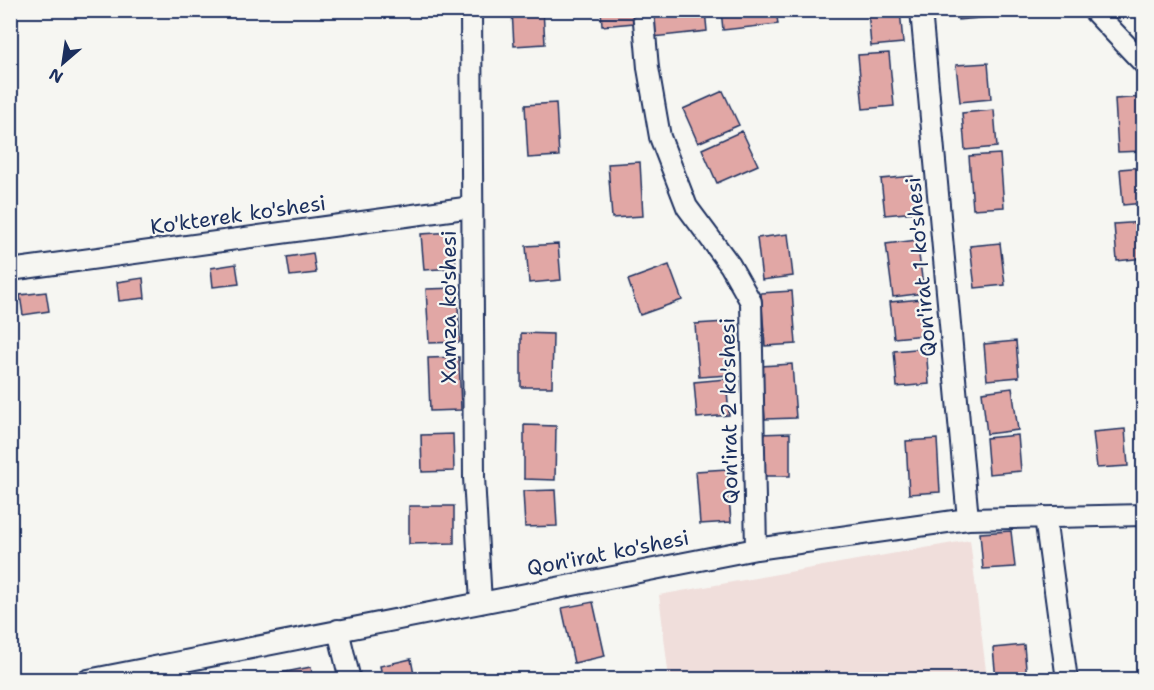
<svg xmlns="http://www.w3.org/2000/svg" width="1154" height="690" viewBox="0 0 1154 690" font-family="'Shantell Sans',sans-serif">
<style>
.built{fill:#f0dedb}
.building{fill:#e1a7a5;stroke:#1b2f5e;stroke-width:1.5}
.lines{fill:none;stroke-linecap:round;stroke-linejoin:round}
.minor-casing{stroke:#1b2f5e;stroke-width:24}
.minor{stroke:#f6f6f2;stroke-width:20}
.labels{text-anchor:middle;stroke-width:4.5;stroke-linejoin:round;paint-order:stroke}
.street-label{font-size:21px;fill:#1b2f5e;stroke:#f6f6f2}
</style>
<rect width="100%" height="100%" fill="#f6f6f2"/>
<filter id="ink" filterUnits="userSpaceOnUse"><feTurbulence type="fractalNoise" baseFrequency=".0167" numOctaves="2"/><feDisplacementMap in="SourceGraphic" scale="12" xChannelSelector="R" yChannelSelector="G"/><feConvolveMatrix kernelMatrix="1 2 1 2 8 2 1 2 1" color-interpolation-filters="sRGB"/></filter>
<g filter="url(#ink)">
<!-- built -->
<path class="built" d="M970 540 987 679H669L659 595Z"/>
<!-- building -->
<path class="building" d="M512 10H543L545 44 514 46Z
M601 10H633L634 23 602 26Z
M650 10H705L707 31 653 37Z
M721 10H776L778 24 723 30Z
M868 10H900L903 43 871 46Z
M958 10H989L990 17 958 20Z
M889 53 894 106 863 109 858 55Z
M988 63 991 99 960 102 956 65Z
M723 91 739 125 698 143 683 109Z
M1144 97V151L1118 152 1115 99Z
M556 103 559 156 528 158 525 105Z
M994 110 997 147 965 150 962 113Z
M742 131 758 165 717 183 702 149Z
M1000 154 1004 207 973 209 969 156Z
M640 162 643 216 612 218 608 164Z
M1144 167V203L1123 205 1120 169Z
M913 176 916 212 885 215 881 179Z
M1144 222V258L1117 261 1114 224Z
M453 232 456 268 424 270 421 234Z
M788 234 793 276 762 280 757 238Z
M917 240 924 293 893 297 886 244Z
M1000 243 1005 285 975 288 970 246Z
M558 244 561 280 529 283 526 246Z
M313 253 316 273 290 276 287 257Z
M236 264 239 284 213 287 211 268Z
M669 265 682 300 640 315 628 280Z
M143 278 145 298 119 301 117 282Z
M457 288 460 342 429 343 426 289Z
M792 291 796 344 765 346 761 293Z
M46 292 49 311 23 315 20 295Z
M922 299 925 335 894 338 890 302Z
M726 322 730 375 699 377 695 324Z
M521 333 553 334 552 387H521Z
M1016 341 1019 377 987 380 984 344Z
M926 348 929 384 897 387 894 351Z
M459 357 461 410 430 411 428 358Z
M792 364 796 418 765 419 761 366Z
M726 379 729 415 697 418 694 382Z
M1012 388 1018 430 987 434 982 392Z
M524 425 556 426 555 480 524 479Z
M1125 429 1128 466 1097 468 1093 432Z
M790 433V476H760L759 434Z
M453 434 454 471 422 472 421 435Z
M1018 435 1021 471 989 474 986 438Z
M937 439 940 492 909 494 906 441Z
M727 469 731 522 700 524 696 471Z
M555 490 557 526 525 527 523 491Z
M409 506H454V543L409 544Z
M1011 531 1015 567 983 569 980 533Z
M593 602 605 656 574 663 562 608Z
M1024 645 1027 680H996L993 648Z
M411 659 415 680H383L380 666Z
M311 667 313 680H281L280 673Z"/>
<g class="lines">
<defs>
<path id="minor" d="M471 10 474 477 481 603
M643 10 648 68 660 137 687 207 730 265 751 302 756 549
M921 10 968 519
M1093 10 1144 64
M10 270 472 207
M1045 517 1067 680
M338 630 350 680
M88 680 756 549 968 519 1144 515"/>
</defs>
<!-- minor casing -->
<use href="#minor" class="minor-casing"/>
<!-- minor -->
<use href="#minor" class="minor"/>
</g>
</g>
<g class="labels">
<!-- street labels -->
<g class="street-label">
<text transform="translate(238 215) rotate(-8)" y="7">Ko'kterek ko'shesi</text>
<text transform="translate(921 267) rotate(-95)" y="7">Qon'irat 1 ko'shesi</text>
<text transform="translate(449 307) rotate(-90)" y="7">Xamza ko'shesi</text>
<text transform="translate(729 411) rotate(-91)" y="7">Qon'irat 2 ko'shesi</text>
<text transform="translate(608 553) rotate(-11)" y="7">Qon'irat ko'shesi</text>
</g>
</g>
<!-- margin -->
<rect width="1154" height="690" fill="none" stroke="#f6f6f2" stroke-width="36"/>
<rect x="18" y="18" width="1118" height="654" fill="none" stroke="#1b2f5e" stroke-width="2" filter="url(#ink)"/>
<!-- north arrow -->
<g transform="translate(63 63) rotate(209)" stroke="#f6f6f2" stroke-width="4.5" paint-order="stroke">
<path d="M0-4.5L10 22L0 15L-10 22Z" fill="#1b2f5e"/>
<text y="-9" font-size="16" font-weight="bold" text-anchor="middle" fill="#1b2f5e">N</text>
</g>
</svg>
